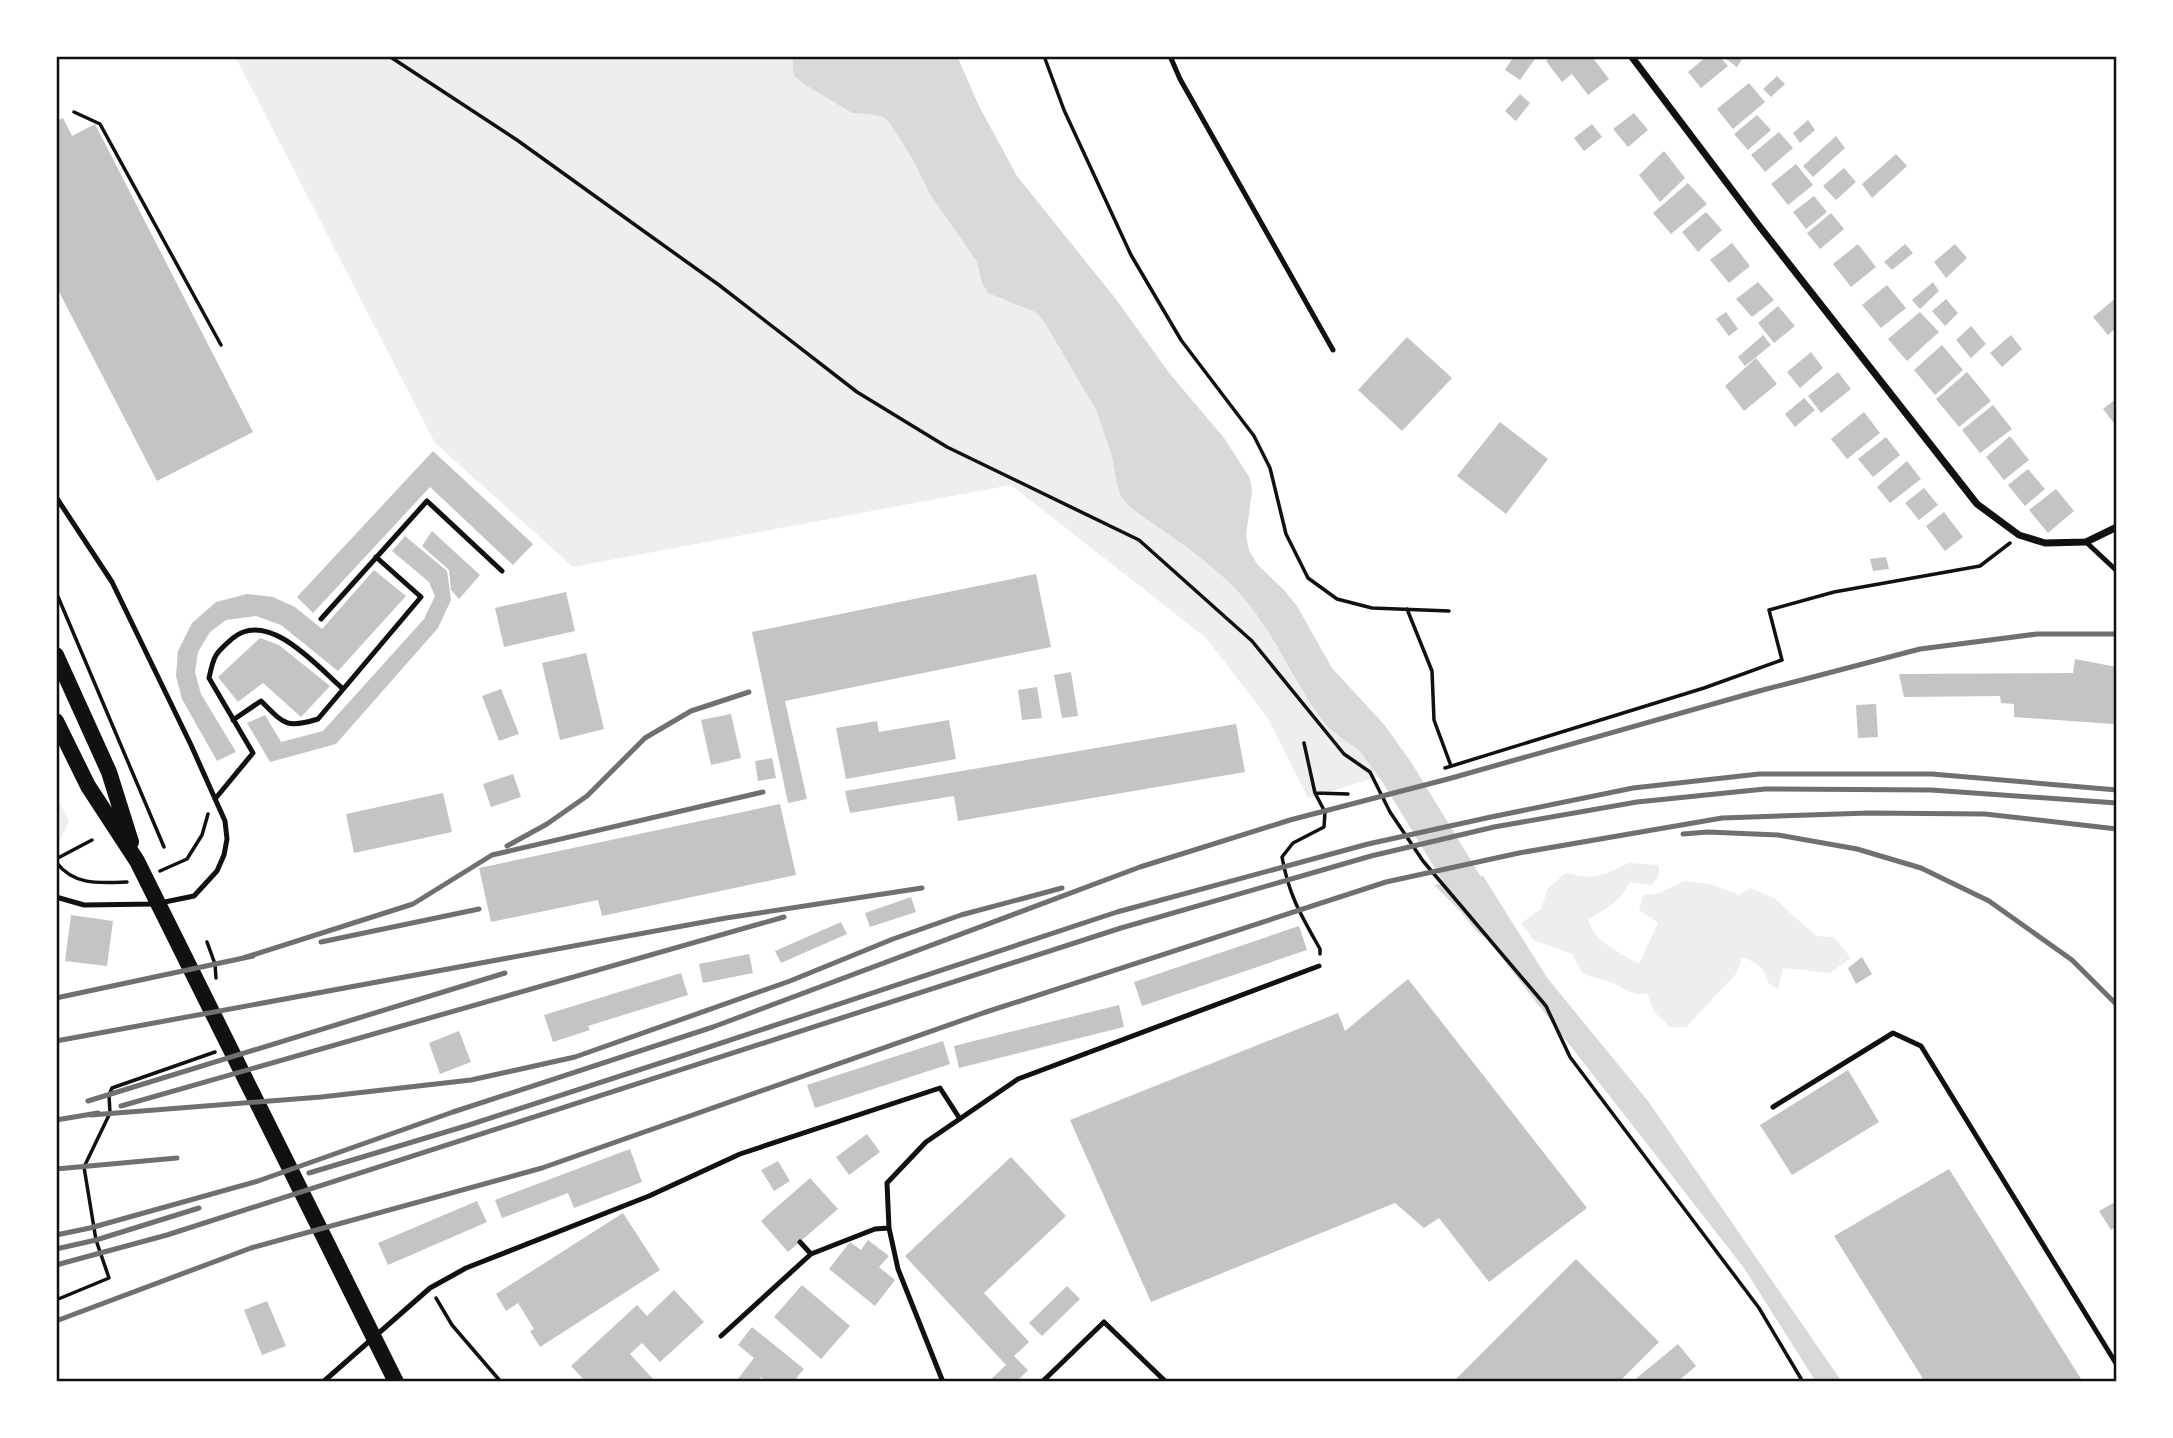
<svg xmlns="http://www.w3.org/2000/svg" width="2173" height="1438" viewBox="0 0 2173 1438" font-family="'PT Sans',sans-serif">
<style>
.green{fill:#eee}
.water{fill:#d9d9d9}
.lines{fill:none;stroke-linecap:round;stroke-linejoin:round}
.river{stroke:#d9d9d9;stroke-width:35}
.building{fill:#c4c4c4}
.path{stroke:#111;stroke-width:3.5}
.service{stroke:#111;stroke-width:5}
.minor{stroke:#111;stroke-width:7}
.primary{stroke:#111;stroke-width:16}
.rail{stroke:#707070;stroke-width:5}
.neatline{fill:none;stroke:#111;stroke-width:2.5}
</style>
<rect width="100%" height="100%" fill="#fff"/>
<!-- green -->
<path class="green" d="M235 56H793V72L795 77 804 84 852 113 868 114 883 117 889 122 913 160 931 196 977 262 982 283 999 298 1015 302 1035 312 1043 320 1096 410 1112 456 1117 485 1121 497 1132 509C1173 538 1224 571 1254 611 1280 646 1295 686 1322 720 1342 743 1369 750 1385 775L1308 798 1267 717 1206 638 1011 485 573 567 435 443Z
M56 795 69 821 59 842H56Z
M1628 863 1659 865V875L1652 885 1630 882C1620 902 1606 909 1588 919 1594 942 1619 952 1639 964L1658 923 1639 910 1643 895 1657 894 1684 881 1710 884 1739 895 1750 888 1774 898 1816 936 1834 937 1851 958 1830 973 1783 968 1778 989 1769 984C1764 968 1758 962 1742 958L1736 974 1686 1027H1670L1655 1013 1647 994C1627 995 1627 988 1610 982 1602 978 1592 978 1583 974L1572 954 1533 940 1521 923 1541 909 1548 888 1566 873C1595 880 1603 876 1628 863Z"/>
<!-- water -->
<path class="water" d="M793 56H957L979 106 1017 176 1115 298 1170 374 1224 438 1250 478 1252 491 1246 536 1249 550 1257 564 1284 590 1297 606 1332 668 1380 720 1409 767 1398 774 1385 775C1368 748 1342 745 1322 720 1296 686 1280 646 1254 611 1224 570 1173 538 1132 509L1121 497 1117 485 1112 456 1096 410 1043 320 1035 312 988 293 982 283 977 262 931 196 913 160 889 122 883 117 868 114 852 113 804 84 795 77 793 72Z
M1483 876 1548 979 1648 1101 1842 1382H1816L1744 1268 1483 934 1434 885Z"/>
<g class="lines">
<!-- river -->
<path class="river" d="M1370 735 1398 774 1477 904 1490 920"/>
</g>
<!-- building -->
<path class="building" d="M1514 56H1537L1520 80 1505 70Z
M1553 56H1595L1593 58 1609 79 1588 95 1572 74 1562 82 1546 61Z
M1707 56H1719L1728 66 1701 88 1688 72Z
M1729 56H1744L1737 67 1726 59Z
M1777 76 1785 84 1771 97 1763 89Z
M1749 83 1765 102 1733 129 1717 109Z
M1520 94 1530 103 1516 121 1505 111Z
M1634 113 1648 130 1628 147 1613 129Z
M1757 115 1771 130 1748 150 1734 134Z
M63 118 72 136 95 124 253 432 157 481 56 286V121Z
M1808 120 1815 130 1800 143 1793 133Z
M1592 124 1602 137 1584 151 1574 138Z
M1779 132 1793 148 1765 172 1751 155Z
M1836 136 1845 148 1813 177 1803 166Z
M1664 151 1685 178 1660 202 1639 175Z
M1896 154 1907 166 1872 198 1862 184Z
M1796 164 1813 185 1788 205 1771 184Z
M1844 168 1856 182 1836 200 1823 186Z
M1688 183 1707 204 1671 234 1653 213Z
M1814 196 1827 212 1806 229 1793 212Z
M1706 212 1722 230 1698 252 1682 232Z
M1831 213 1844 229 1820 249 1807 233Z
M1732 243 1750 266 1729 283 1710 260Z
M1858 244 1876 267 1851 287 1833 264Z
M1905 244 1913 253 1892 270 1884 262Z
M1955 244 1967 258 1946 278 1934 262Z
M1758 282 1774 300 1752 317 1736 299Z
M1933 282 1939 291 1920 309 1912 300Z
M1887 285 1906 308 1881 328 1862 305Z
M2117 297V327L2108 335 2093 317Z
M1946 299 1958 313 1945 326 1932 311Z
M1778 306 1795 326 1774 343 1758 323Z
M1726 312 1738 329 1729 336 1716 319Z
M1920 312 1939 332 1907 361 1888 339Z
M1971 326 1986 344 1971 358 1956 340Z
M1763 335 1771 345 1745 366 1738 357Z
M2011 335 2022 349 2002 367 1990 353Z
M1407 337 1452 378 1402 431 1358 390Z
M1942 345 1963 370 1935 395 1914 370Z
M1811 352 1823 368 1800 388 1787 372Z
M1756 358 1777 384 1744 411 1725 386Z
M1838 372 1851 389 1821 413 1808 396Z
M1967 372 1991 401 1959 427 1936 399Z
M1804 398 1815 410 1795 427 1785 414Z
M2117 398V427L2103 409Z
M1993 405 2012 429 1980 453 1962 430Z
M1864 412 1880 433 1847 459 1831 439Z
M1500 422 1548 459 1506 514 1457 476Z
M2010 436 2029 460 2004 480 1986 457Z
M1886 437 1900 455 1873 477 1858 459Z
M433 451 533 544 513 565 430 487 313 613 297 597Z
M1907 461 1921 479 1890 503 1877 487Z
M2028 469 2045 489 2025 506 2008 485Z
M1924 488 1938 505 1919 520 1905 503Z
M2056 489 2074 511 2048 533 2029 510Z
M1944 512 1963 537 1945 551 1926 526Z
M432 531 480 575 459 599 451 590 449 570 422 546Z
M405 536 447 571 451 600 438 628 336 744 270 762 247 723 265 715 281 742 323 731 424 619 435 596 429 582 392 551Z
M1886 557 1889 569 1873 571 1870 559Z
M374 570 406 596 338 671 281 625 256 616 226 620 210 632 198 652 195 672 201 694 236 752 217 761 182 699 176 676 178 651 192 623 216 602 247 594 273 597 295 607 322 629Z
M1036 574 1051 647 785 701 807 799 788 803 752 632Z
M566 592 575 631 504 647 495 608Z
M260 638 279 645 330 686 301 717 263 683 238 702 218 677Z
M586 653 604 729 560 740 542 663Z
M2075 659 2117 667V718L2113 724 2014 717V704L2001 703 2000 696 1904 697 1899 674 2073 673Z
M1071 672 1078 716 1062 718 1054 675Z
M1037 687 1042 718 1022 720 1018 690Z
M501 689 519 734 499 741 482 696Z
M1876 704 1878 737 1858 738 1856 705Z
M731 714 741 758 711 765 701 720Z
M949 720 956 759 846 779 836 728 877 721 879 732Z
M1236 724 1245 772 958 821 954 796 850 813 845 791Z
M772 758 776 778 758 781 755 761Z
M513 774 521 797 491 807 483 784Z
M443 793 452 832 354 853 346 814Z
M780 804 796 875 602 916 598 900 491 922 479 868Z
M911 897 916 912 870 927 865 913Z
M71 915 113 921 107 966 65 961Z
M841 922 847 934 781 963 775 951Z
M1299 926 1307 950 1142 1006 1134 982Z
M749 954 753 973 703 983 699 964Z
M1862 957 1872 974 1856 984 1848 968Z
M681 973 688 995 588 1026 590 1030 553 1042 544 1015Z
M1408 979 1587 1208 1489 1282 1439 1218 1424 1228 1395 1203 1151 1302 1070 1120 1338 1013 1345 1031Z
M1119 1005 1124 1027 959 1068 954 1046Z
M459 1031 471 1062 440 1074 429 1043Z
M943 1041 950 1064 815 1108 807 1085Z
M1848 1070 1879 1122 1792 1175 1760 1125Z
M867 1134 880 1152 849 1175 836 1157Z
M630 1149 642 1182 574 1208 568 1193 502 1218 495 1200Z
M1011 1157 1066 1216 984 1293 1029 1342 1014 1356 1028 1370 1016 1382H988L1006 1365 905 1256Z
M778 1161 790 1181 774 1191 761 1170Z
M1949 1169 2083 1382H1925L1834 1236Z
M810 1178 838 1209 788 1252 761 1221Z
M477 1201 487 1222 388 1265 378 1243Z
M2117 1201V1226L2111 1230 2099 1211Z
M623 1213 660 1270 540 1347 530 1331 534 1329 518 1303 506 1311 496 1294Z
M868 1240 889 1256 879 1267 895 1280 875 1306 829 1269 850 1242 861 1250Z
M1576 1259 1659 1342 1619 1382H1453Z
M802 1285 850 1326 821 1359 774 1317Z
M1067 1286 1080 1299 1042 1336 1029 1323Z
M674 1290 704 1322 660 1362 642 1343 630 1354 653 1379 650 1382H586L571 1366 637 1305 647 1316Z
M267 1301 286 1346 262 1355 244 1310Z
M752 1327 804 1369 793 1382H768L761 1377 756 1382H739L737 1380 754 1358 738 1345Z
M1678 1344 1696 1366 1677 1382H1632Z"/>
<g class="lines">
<!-- path -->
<path class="path" d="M389 56 517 140 638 227 719 285 857 392 947 447 1139 540 1252 641 1344 754 1370 772 1390 812 1423 861 1546 1006 1570 1057 1759 1308 1803 1382
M1044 56 1064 110 1131 255 1181 340 1254 436 1270 468 1286 534 1308 578 1337 599 1372 608 1449 611
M74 112 100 124 221 345
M56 592 164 847
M1407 609 1432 671 1434 720 1451 766
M1304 743 1315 793
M1445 768 1704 688 1782 660 1769 610 1834 592 1980 566 2010 543
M56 859 92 840
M56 862C74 886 100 883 127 882
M160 871 187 859 202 835 208 814
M207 942 215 964 216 978
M1320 954V949C1301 915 1289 896 1282 857L1293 843 1324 827 1325 812 1315 793 1348 794
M436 1298 452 1325 501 1382
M56 1300 109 1278 96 1240 84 1167 110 1113 109 1095 112 1088 215 1052"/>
<!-- service -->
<path class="service" d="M1170 56 1180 79 1333 350
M56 497 112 582 191 745 225 821 227 839 224 855 217 871 194 896 155 904 84 905 56 897
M2086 542 2117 571
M321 619 427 501 502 571
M233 720 261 701C284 724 286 729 318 719L421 597 376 557
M215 799 253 753 209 678C214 654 215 654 233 638 268 609 317 666 342 688
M1773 1107 1893 1033 1921 1046 2117 1365
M811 1254 875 1229 889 1228
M721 1336 811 1254 800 1242
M323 1382 430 1288 466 1268 649 1196 740 1154 940 1088 960 1119
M943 1382 898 1269 889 1228 887 1183 926 1142 1018 1079 1319 966
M1042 1382 1104 1322 1166 1382"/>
<!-- minor -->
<path class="minor" d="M1631 56 1760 227 1977 504 2019 535 2045 543 2086 542 2117 527"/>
<!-- primary -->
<path class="primary" d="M56 655 109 772 131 842
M56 721 88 786 137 861 396 1382"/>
<!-- rail -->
<path class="rail" d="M1683 834 1708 832 1778 835 1857 849 1921 868 1989 901 2072 960 2117 1005
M507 846 547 824 587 796 645 738 691 711 749 692
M321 942 479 909
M243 958 413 904 492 855 763 792
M56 998 253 956
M56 1041 726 918 922 888
M88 1101 505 973
M121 1106 784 917
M91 1115 321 1097 471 1080 575 1057 790 981 893 939 961 915 1062 888
M56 1120 98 1113
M56 1169 177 1158
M309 1173 469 1125 688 1054 1117 912 1368 844 1491 817 1633 788 1759 774H1932L2117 790
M56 1235 90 1228 258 1181 453 1112 713 1027 1140 867 1290 820 1448 779 1759 691 1920 649 2037 634H2117
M56 1249 96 1240 199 1208
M56 1265 167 1235 1121 928 1371 856 1494 827 1637 802 1765 789 1931 790 2117 803
M56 1321 251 1248 542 1168 983 1013 1386 882 1519 853 1722 818 1869 813 1985 814 2117 829"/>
</g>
<!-- border -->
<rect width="2173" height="1438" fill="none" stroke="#ffffff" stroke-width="116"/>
<rect x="58" y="58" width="2057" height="1322" class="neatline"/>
</svg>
